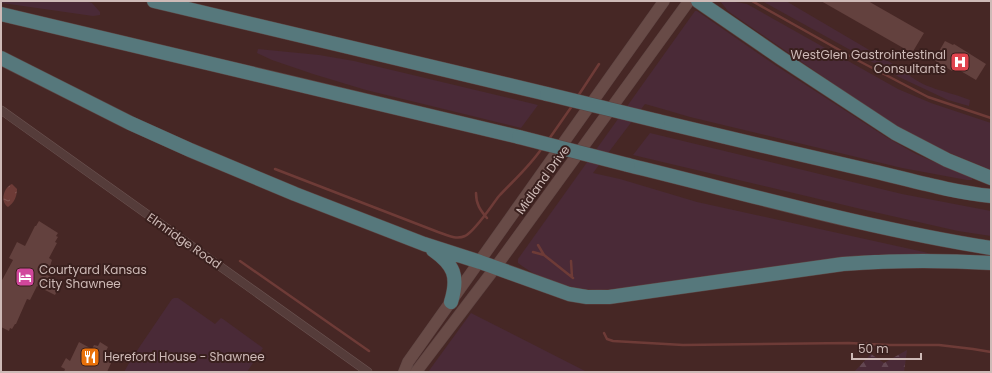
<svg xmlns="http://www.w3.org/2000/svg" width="992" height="373" viewBox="0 0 992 373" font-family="Poppins,sans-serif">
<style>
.grass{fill:#4a2a37}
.forest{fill:url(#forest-firs)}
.water{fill:url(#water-ripples)}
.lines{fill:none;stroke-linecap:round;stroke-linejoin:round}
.stream{stroke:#6e3b37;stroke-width:2.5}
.building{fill:#63413e}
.street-casing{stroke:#6c5452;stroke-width:9}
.secondary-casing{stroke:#5e4543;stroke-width:12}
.highway-casing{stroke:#5c4341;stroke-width:15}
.street{stroke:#553c3a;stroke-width:8}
.secondary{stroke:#684b47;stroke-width:11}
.highway{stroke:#56787c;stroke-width:14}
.highway-bridge-casing{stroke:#5c4341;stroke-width:15;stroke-linecap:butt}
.highway-bridge{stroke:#56787c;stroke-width:14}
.labels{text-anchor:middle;stroke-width:4;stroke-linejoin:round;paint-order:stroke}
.poi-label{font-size:12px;fill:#cebab7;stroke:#3a201e;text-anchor:start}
.street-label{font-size:12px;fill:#cebab7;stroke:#3a201e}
</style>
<defs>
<pattern id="forest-firs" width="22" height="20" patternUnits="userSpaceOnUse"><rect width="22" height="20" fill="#4a2a37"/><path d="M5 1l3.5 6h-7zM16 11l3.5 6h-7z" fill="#634752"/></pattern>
<pattern id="water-ripples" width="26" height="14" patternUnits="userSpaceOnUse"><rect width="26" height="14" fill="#6e3b37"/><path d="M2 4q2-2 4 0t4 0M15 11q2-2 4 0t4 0" fill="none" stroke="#825552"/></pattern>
</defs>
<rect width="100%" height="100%" fill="#462725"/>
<!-- grass -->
<path class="grass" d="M1 1H85L92 3 100 12V15L93 16 2 3Z
M720 1C729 1 738 2 747 4L898 89 931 103 991 123V170L926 143 877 114 728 11Z
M762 1H786L905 71C921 89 949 91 970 100L969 106 948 100 899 77Z
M695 11H697L775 65 886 137 916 154 972 178V180H967L902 168 690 117C675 113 661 108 645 104L593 173 620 179 697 202 924 252 931 254 930 255 602 290C573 290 541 281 518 263V259Z
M258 49 319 55 354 61 538 105 521 128 366 90 313 74 272 60 257 53Z
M650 133 902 194 991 211V236L958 231 861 209 633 155Z
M174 298H178L215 324 221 318 223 319 263 348 247 372H124L132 358 172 299Z
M471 313 587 372H428Z"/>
<!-- forest -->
<path class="forest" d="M907 350 904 372H854L871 354 884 363Z"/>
<!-- water -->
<path class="water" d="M12 184 17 189C17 196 14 203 8 207 0 202 3 188 12 184Z"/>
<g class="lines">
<!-- stream -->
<path class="stream" d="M752 1 859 61 928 97 991 118
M578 96 599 64
M549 139 572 106
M275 169 438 232C447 235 456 240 465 236 476 230 491 206 499 196 514 180 530 166 542 148
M476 193C476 204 480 210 487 218
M538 245 544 255
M533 252 544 255 573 278
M240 261 369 351
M571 261 572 277
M604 333 607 339 613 341 683 345 849 343 889 345H939L973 349 991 352"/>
</g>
<!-- building -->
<path class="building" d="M821 1H868L924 33 912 53Z
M945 41 953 45 954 44 986 64 976 80 954 67 952 71 934 60Z
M39 221 58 233 56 236 58 237 55 242 57 243 49 258 52 260 47 275 61 283 55 295 37 286 30 300 27 299 16 324H15L12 329 10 328 9 331 1 327V282L13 260 9 258 17 242 25 246 35 226H36Z
M79 342 92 349 94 345 98 346 100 342 108 347 106 351 109 352 107 356 109 358 108 359 112 361 107 372H64L65 369 61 367 66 358 70 361Z"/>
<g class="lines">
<defs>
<path id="street" d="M1 110 368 372"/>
<path id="secondary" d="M404 372 408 362 664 1
M416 372 495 268 689 1"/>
<path id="highway" d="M154 1 547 94
M698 1 781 58 895 133 947 160 991 178
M1 14 519 137
M1 58 130 123 190 150 295 194 424 244 480 262 569 294 587 297H609L843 264C893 260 942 260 991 263
M658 121C729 138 801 155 872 171 911 180 951 192 991 196
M628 165C747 194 870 229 991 248
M433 250C454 265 459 276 451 302"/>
</defs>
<!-- street casing -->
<use href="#street" class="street-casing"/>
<!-- secondary casing -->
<use href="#secondary" class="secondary-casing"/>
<!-- highway casing -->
<use href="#highway" class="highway-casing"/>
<!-- street -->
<use href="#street" class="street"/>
<!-- secondary -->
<use href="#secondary" class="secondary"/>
<!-- highway -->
<use href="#highway" class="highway"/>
<defs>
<path id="highway-bridge" d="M547 94 658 121
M519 137 628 165"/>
</defs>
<!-- highway-bridge casing -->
<use href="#highway-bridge" class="highway-bridge-casing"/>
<!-- highway-bridge -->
<use href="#highway-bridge" class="highway-bridge"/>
</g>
<!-- icons -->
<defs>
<symbol id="hospital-square" viewBox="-11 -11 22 22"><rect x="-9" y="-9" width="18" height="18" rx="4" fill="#e0444e" stroke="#3a201e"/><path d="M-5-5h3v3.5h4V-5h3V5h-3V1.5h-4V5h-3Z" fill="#fff"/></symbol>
<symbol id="hotel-square" viewBox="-11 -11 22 22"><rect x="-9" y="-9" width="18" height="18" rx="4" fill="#d1479c" stroke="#3a201e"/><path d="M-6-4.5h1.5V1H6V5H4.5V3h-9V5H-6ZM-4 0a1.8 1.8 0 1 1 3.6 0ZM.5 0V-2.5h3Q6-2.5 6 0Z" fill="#fff"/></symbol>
<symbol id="restaurant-square" viewBox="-11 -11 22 22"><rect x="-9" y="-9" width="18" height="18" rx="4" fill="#e8710a" stroke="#3a201e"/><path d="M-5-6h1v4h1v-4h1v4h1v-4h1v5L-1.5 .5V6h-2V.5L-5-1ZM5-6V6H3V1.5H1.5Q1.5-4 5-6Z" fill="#fff"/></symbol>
</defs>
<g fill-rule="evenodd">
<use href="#hospital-square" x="949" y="51" width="22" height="22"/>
<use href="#hotel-square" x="14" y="266" width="22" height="22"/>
<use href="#restaurant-square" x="79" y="346" width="22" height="22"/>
</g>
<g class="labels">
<!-- poi labels -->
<g class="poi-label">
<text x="946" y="59" text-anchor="end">WestGlen Gastrointestinal<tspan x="946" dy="14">Consultants</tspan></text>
<text x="39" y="274">Courtyard Kansas<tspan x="39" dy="14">City Shawnee</tspan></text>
<text x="104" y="361">Hereford House - Shawnee</text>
</g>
<!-- street labels -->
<g class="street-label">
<text transform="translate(543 180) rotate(-54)" y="4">Midland Drive</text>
<text transform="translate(184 241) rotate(35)" y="4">Elmridge Road</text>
</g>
</g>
<!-- border -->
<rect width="992" height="373" fill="none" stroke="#cebab7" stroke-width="4"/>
<!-- scale -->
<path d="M852 353v6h69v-6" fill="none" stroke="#cebab7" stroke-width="2"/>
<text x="858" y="353" font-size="12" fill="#cebab7" stroke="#3a201e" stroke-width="3" paint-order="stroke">50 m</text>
</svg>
